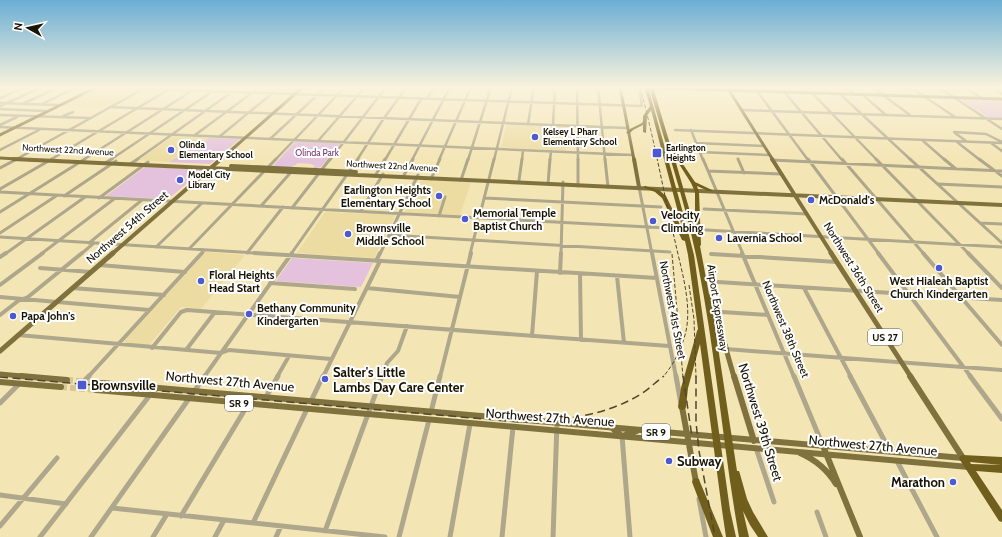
<svg xmlns="http://www.w3.org/2000/svg" width="1002" height="537" viewBox="0 0 1002 537" font-family="Cabin,sans-serif">
<style>
.built{fill:#ecdca2}
.green{fill:#e4c1dc}
.lines{fill:none;stroke-linecap:round;stroke-linejoin:round}
.major-tunnel{stroke:#d3c699;stroke-width:6;stroke-dasharray:6 3;stroke-linecap:butt}
.minor-far3{stroke:#aea78b;stroke-width:2.5}
.minor-far2{stroke:#aea78b;stroke-width:3}
.minor-far1{stroke:#aea78b;stroke-width:4}
.minor{stroke:#aea78b;stroke-width:5}
.major-far3{stroke:#80723e;stroke-width:3}
.major-far2{stroke:#80723e;stroke-width:4}
.major-far1{stroke:#80723e;stroke-width:5}
.major{stroke:#80723e;stroke-width:6}
.highway{fill:#705e1c;fill-rule:evenodd}
.rail-far1{stroke:#4f472e;stroke-width:1;stroke-dasharray:4 2;stroke-linecap:butt}
.rail{stroke:#4f472e;stroke-width:1.5;stroke-dasharray:8 4.5;stroke-linecap:butt}
.poi-dot{fill:#4d59cf;stroke:#fff;stroke-width:1.5}
.labels{text-anchor:middle;stroke-width:4;stroke-linejoin:round;paint-order:stroke}
.far-poi-label{font-size:9px;font-weight:bold;fill:#191403;stroke:#fff;text-anchor:start}
.far-street-label{font-size:9px;fill:#191403;stroke:#fff}
.far-park-label{font-size:9px;fill:#75346a;stroke:#fff}
.shield{fill:#fff;stroke:#5e5a4f;stroke-width:1}
.shield-label{font-size:10px;font-weight:bold;fill:#191403}
.poi-label{font-size:11px;font-weight:bold;fill:#191403;stroke:#fff;text-anchor:start}
.street-label{font-size:11px;fill:#191403;stroke:#fff}
.near-poi-label{font-size:13px;font-weight:bold;fill:#191403;stroke:#fff;text-anchor:start}
.near-street-label{font-size:13px;fill:#191403;stroke:#fff}
</style>
<rect width="100%" height="100%" fill="#f4e5b4"/>
<!-- built -->
<path class="built" d="M99 87H144L107 108 61 106Z
M507 124 567 127 566 151 501 147Z
M175 136 209 138 201 144 169 162 139 160 172 137Z
M421 180 471 182 460 215 405 212Z
M325 212 394 215 395 216 374 258 297 253Z
M206 252 245 255 201 309 181 307 149 345 124 343 125 340Z"/>
<!-- green -->
<path class="green" d="M960 99 1002 101V119L988 117Z
M209 138 240 139 210 164 169 162 201 144Z
M296 141 341 143 321 167 312 169 315 165H311L312 164 298 163C291 170 281 167 272 167Z
M145 167 203 170 168 199 106 196Z
M292 258 373 263 361 287 276 281Z"/>
<g class="lines">
<!-- major-tunnel -->
<path class="major-tunnel" d="M67 380 102 383
M61 387 96 390"/>
<!-- minor-far3 -->
<path class="minor-far3" d="M577 87 578 160
M598 87 605 160
M754 87 808 160
M780 87 842 160
M802 87 808 93
M822 87 829 93
M846 87 854 94
M872 87 910 115
M888 87 911 88
M910 87 955 117
M938 87 1002 129
M964 87 983 99
M990 87 1002 94
M144 89 642 106 639 87
M0 90 8 87
M812 93 877 160
M840 94 911 160
M863 95 886 115
M0 98 25 87
M427 99 434 87
M0 103 57 105
M24 103 60 87
M42 104 77 87
M0 106 42 87
M110 107 627 128
M0 109 45 111
M742 110 1002 119
M0 115 89 118
M63 116 73 112
M528 124 534 87
M0 125 17 117
M553 125 555 87
M0 127 633 155
M675 130 1002 143
M691 130 703 160
M954 132 986 134 1002 142
M955 133 966 141
M195 135 260 87
M219 137 280 87
M270 139 326 87
M922 140 945 160
M318 141 365 87
M957 142 980 160
M696 143 764 146
M991 143 1002 151
M0 150 39 130
M700 152 769 155
M15 160 145 88
M50 160 173 87
M83 160 198 87
M110 160 219 87
M136 160 239 87
M275 160 345 87
M330 160 386 87
M357 160 384 118 407 87
M385 160 421 99
M412 160 450 87
M439 160 471 87
M468 160 491 87
M494 160 512 87
M522 160 523 150
M550 160 551 151"/>
<!-- minor-far2 -->
<path class="minor-far2" d="M578 159V186
M605 159 608 187
M703 159 743 254
M738 159 744 173
M808 159 879 254
M842 159 924 254
M876 159 969 254
M910 159 1002 243
M944 159 956 169
M979 159 1002 176
M772 160 1002 171
M105 163 112 159
M130 164 138 159
M0 168 17 159
M708 171 781 174
M375 176 385 159
M403 177 413 159
M431 179 440 159
M461 180 468 159
M519 180 522 159
M548 184 550 159
M938 184 1002 187
M639 187 652 254
M0 189 52 159
M0 192 667 228
M64 196 116 161
M99 198 148 162
M485 198 661 207
M261 206 292 171
M292 208 330 159
M704 209 807 214
M361 211 383 174
M0 212 85 159
M439 216 445 197
M980 223 1002 224
M706 230 1002 247
M0 233 56 196
M389 235 670 252
M0 237 270 254
M89 243 142 200
M156 247 202 203
M189 249 276 159
M247 253 283 207
M5 254 85 197
M41 254 114 199
M81 254 94 243
M201 254 205 250
M291 254 358 159
M380 254 418 175
M470 254 494 159
M561 254 563 182"/>
<!-- minor-far1 -->
<path class="minor-far1" d="M254 253 657 278
M652 253 676 377
M742 253 794 377
M878 253 971 377
M923 253 1002 345
M968 253 1002 288
M711 254 837 262
M0 257 6 253
M376 261 380 253
M99 265 185 272
M40 268 91 272
M560 273 561 253
M580 274 581 340
M617 276 624 343
M718 282 1002 300
M270 283 355 289
M0 285 43 253
M72 288 164 295
M367 288 460 297
M804 288 851 377
M0 297 149 310
M722 312 768 315
M0 315 18 301 28 297 82 253
M18 335 221 353 229 350 331 359
M532 336 537 271
M152 348 181 312 187 310 669 346
M726 349 1002 370
M186 350 215 312
M88 377 202 253
M204 377 292 253
M277 377 289 356
M323 377 380 261
M382 377 387 363 398 351 407 326
M440 377 471 253"/>
<!-- minor -->
<path class="minor" d="M676 376 681 404
M794 376 823 446
M850 376 890 451
M970 376 1002 419
M83 382 89 376
M266 397 278 376
M311 401 323 376
M0 403 19 384
M431 412 440 376
M622 436 630 537
M756 448 774 502
M897 461 937 537
M0 495 66 504
M699 499 706 537
M112 508 385 537
M817 512 826 537
M181 516 253 396
M253 523 307 409
M0 526 57 458
M325 531 382 376
M40 537 150 395
M91 537 205 376
M153 537 167 514
M215 537 224 520
M276 537 281 526
M399 537 429 420
M450 537 470 424
M502 537 513 427
M553 537 557 423"/>
<!-- major-far3 -->
<path class="major-far3" d="M620 87 634 160
M632 87 1002 99
M727 87 773 160
M0 135 97 87
M0 158 35 160
M220 160 303 87"/>
<!-- major-far2 -->
<path class="major-far2" d="M13 159 1002 205
M634 159 639 187
M772 159 832 254
M231 166 356 172
M112 254 221 159"/>
<!-- major-far1 -->
<path class="major-far1" d="M831 253 911 377
M726 349 734 377
M0 351 113 253
M0 374 32 377"/>
<!-- major -->
<path class="major" d="M21 376 67 380
M734 376 754 441
M910 376 963 458
M0 382 61 387
M102 383 963 458
M96 390 969 467
M682 407 696 482
M612 428 622 436 637 431
M823 446 860 537
M800 453C816 460 827 469 836 484"/>
<!-- highway -->
<path class="highway" d="M644 87H648L685 220 694 255 730 510 736 537H726L722 510 700 344 688 388 686 407 685 409 682 410 679 409 678 407 681 388 697 331 698 329 688 255 685 241 682 240 662 198 655 192 643 187 645 186 659 190 666 196 683 231 651 110 647 116 646 133 643 132V125L633 130 629 134 626 133 630 129 642 123 643 121V116L650 106Z
M649 87H653L672 151H674L695 182 712 190V191H708L697 186 699 192 701 245 700 246 709 294 712 296 729 349 728 351H724L723 349 714 321 737 471H739L740 474 747 499 753 512 768 537H758L750 525 743 511 749 537H739C723 447 716 355 698 265 686 204 666 146 649 87ZM674 156 691 183 695 192V229Z
M963 455 1002 457V465L970 462 971 464 1002 465V473L976 471 1002 510V522L999 521 960 460 959 458 960 456Z
M696 478 699 479 700 482 723 537H713L692 482 693 479Z"/>
<!-- rail-far1 -->
<path class="rail-far1" d="M640 87C654 138 663 190 675 241 681 269 692 303 686 331 682 348 674 364 663 377
M672 254 683 377
M689 285 694 319 696 377"/>
<!-- rail -->
<path class="rail" d="M683 376 692 437
M696 376V422L699 451 715 537
M0 377 519 422C561 421 608 416 644 392 651 387 657 381 664 376"/>
</g>
<!-- sky -->
<linearGradient id="sky" x2="0" y2="1"><stop stop-color="#6baed4"/><stop offset="0.54" stop-color="#faf3dd"/><stop offset="1" stop-color="#faf3dd" stop-opacity="0"/></linearGradient>
<rect width="1002" height="162" fill="url(#sky)"/>
<!-- markers -->
<g class="poi-dot">
<circle cx="535" cy="137" r="4"/>
<circle cx="171" cy="150" r="4"/>
<rect x="652" y="148" width="10" height="10" rx="2"/>
<circle cx="180" cy="180" r="4"/>
<circle cx="439" cy="196" r="4"/>
<circle cx="811" cy="200" r="4"/>
<circle cx="465" cy="219" r="4"/>
<circle cx="653" cy="221" r="4"/>
<circle cx="348" cy="234" r="4"/>
<circle cx="719" cy="238" r="4"/>
<circle cx="939" cy="268" r="4"/>
<circle cx="201" cy="281" r="4"/>
<circle cx="249" cy="314" r="4"/>
<circle cx="13" cy="316" r="4"/>
<circle cx="325" cy="379" r="4"/>
<rect x="77" y="380" width="10" height="10" rx="2"/>
<circle cx="669" cy="461" r="4"/>
<circle cx="953" cy="482" r="4"/>
</g>
<g class="labels">
<!-- far-poi labels -->
<g class="far-poi-label">
<text x="543" y="135">Kelsey L Pharr<tspan x="543" dy="10">Elementary School</tspan></text>
<text x="179" y="148">Olinda<tspan x="179" dy="10">Elementary School</tspan></text>
<text x="666" y="151">Earlington<tspan x="666" dy="10">Heights</tspan></text>
<text x="188" y="178">Model City<tspan x="188" dy="10">Library</tspan></text>
</g>
<!-- far-street labels -->
<g class="far-street-label">
<text transform="translate(68 150) rotate(3)" y="3">Northwest 22nd Avenue</text>
<text transform="translate(392 166) rotate(3)" y="3">Northwest 22nd Avenue</text>
</g>
<!-- far-park labels -->
<g class="far-park-label">
<text x="317" y="156">Olinda Park</text>
</g>
<!-- shield labels -->
<g class="shield">
<rect x="868" y="329" width="34" height="16" rx="3"/>
<rect x="225" y="395" width="28" height="16" rx="3"/>
<rect x="642" y="424" width="28" height="16" rx="3"/>
</g>
<g class="shield-label">
<text x="885" y="341">US 27</text>
<text x="239" y="407">SR 9</text>
<text x="656" y="436">SR 9</text>
</g>
<!-- poi labels -->
<g class="poi-label">
<text x="431" y="194" text-anchor="end">Earlington Heights<tspan x="431" dy="13">Elementary School</tspan></text>
<text x="819" y="204">McDonald's</text>
<text x="473" y="217">Memorial Temple<tspan x="473" dy="13">Baptist Church</tspan></text>
<text x="661" y="219">Velocity<tspan x="661" dy="13">Climbing</tspan></text>
<text x="356" y="232">Brownsville<tspan x="356" dy="13">Middle School</tspan></text>
<text x="727" y="242">Lavernia School</text>
<text x="209" y="279">Floral Heights<tspan x="209" dy="13">Head Start</tspan></text>
<text x="939" y="285" text-anchor="middle">West Hialeah Baptist<tspan x="939" dy="13">Church Kindergarten</tspan></text>
<text x="257" y="312">Bethany Community<tspan x="257" dy="13">Kindergarten</tspan></text>
<text x="21" y="320">Papa John's</text>
</g>
<!-- street labels -->
<g class="street-label">
<text transform="translate(127 227) rotate(-41)" y="4">Northwest 54th Street</text>
<text transform="translate(854 267) rotate(58)" y="4">Northwest 36th Street</text>
<text transform="translate(718 308) rotate(81)" y="4">Airport Expressway</text>
<text transform="translate(673 310) rotate(79)" y="4">Northwest 41st Street</text>
<text transform="translate(786 329) rotate(67)" y="4">Northwest 38th Street</text>
</g>
<!-- near-poi labels -->
<g class="near-poi-label">
<text x="333" y="377">Salter's Little<tspan x="333" dy="15">Lambs Day Care Center</tspan></text>
<text x="91" y="390">Brownsville</text>
<text x="677" y="466">Subway</text>
<text x="945" y="487" text-anchor="end">Marathon</text>
</g>
<!-- near-street labels -->
<g class="near-street-label">
<text transform="translate(230 381) rotate(5)" y="5">Northwest 27th Avenue</text>
<text transform="translate(550 417) rotate(4)" y="5">Northwest 27th Avenue</text>
<text transform="translate(761 422) rotate(73)" y="5">Northwest 39th Street</text>
<text transform="translate(873 445) rotate(5)" y="5">Northwest 27th Avenue</text>
</g>
</g>
<!-- north arrow -->
<g transform="translate(28 28) rotate(278)" stroke="#ffffff" stroke-width="3" paint-order="stroke">
<path d="M0-3L7 15L0 10L-7 15Z" fill="#191403"/>
<text y="-6" font-size="11" font-weight="bold" text-anchor="middle" fill="#191403">N</text>
</g>
</svg>
